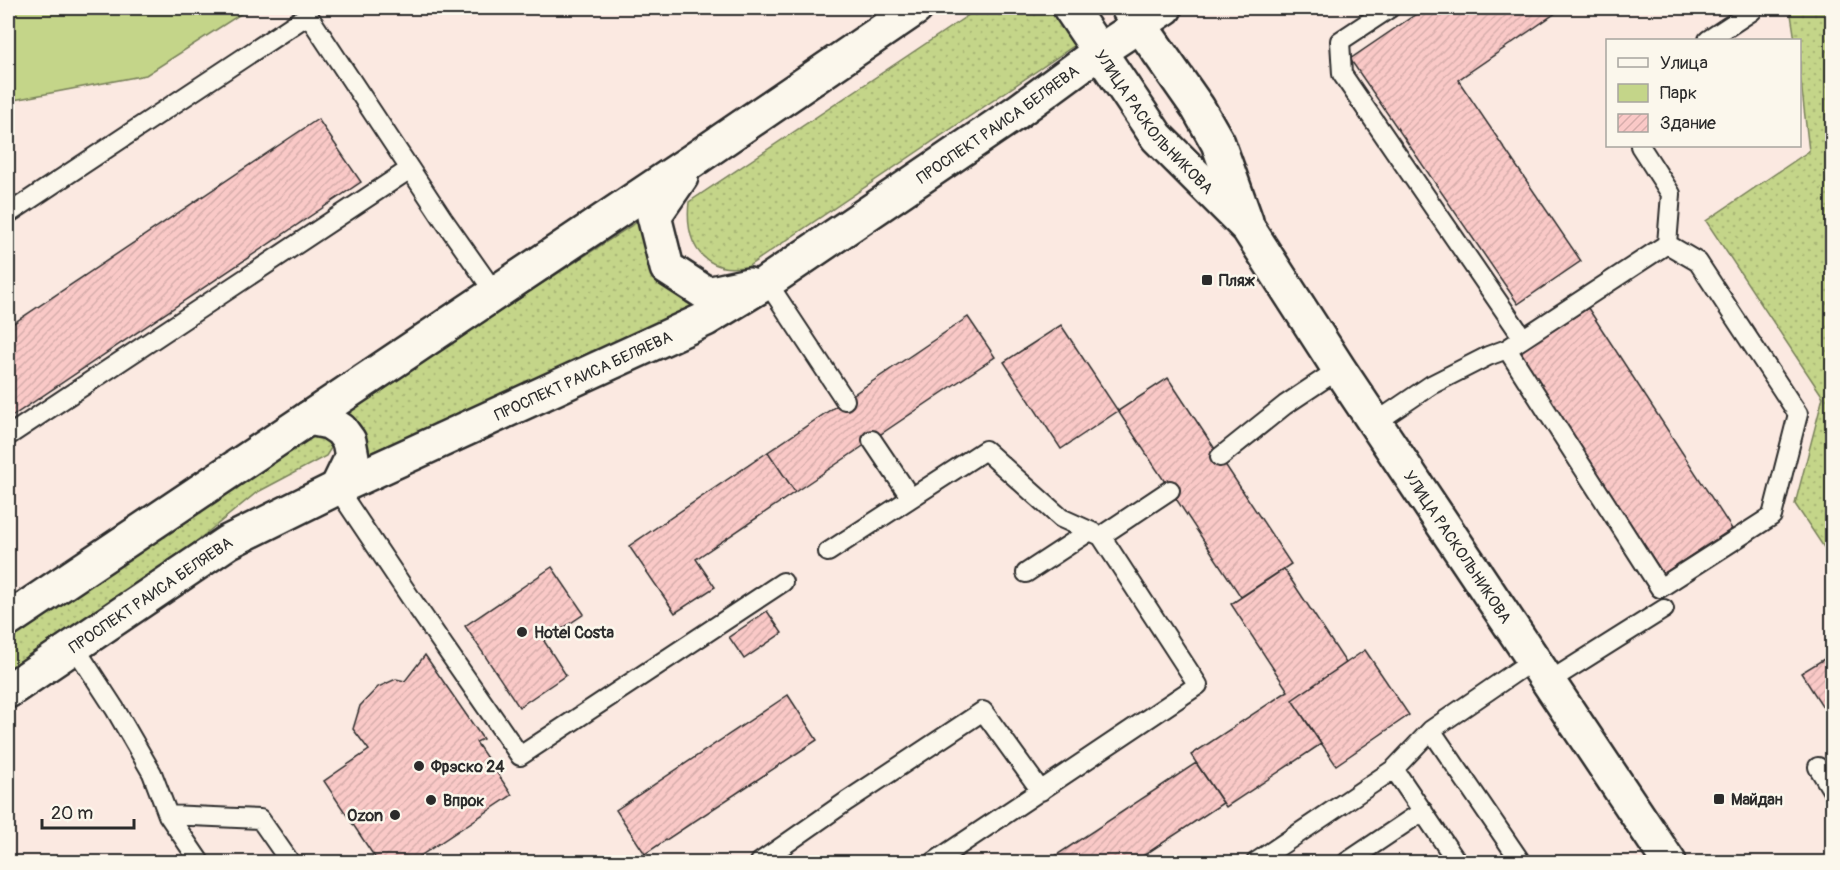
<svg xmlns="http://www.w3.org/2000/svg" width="1840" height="870" viewBox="0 0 1840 870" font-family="Pangolin,sans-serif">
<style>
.grass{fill:url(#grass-dots);stroke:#78805a;stroke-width:1.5}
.park{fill:#c4d589;stroke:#78805a;stroke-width:1.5}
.building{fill:url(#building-hatch);stroke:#2b2b2b;stroke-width:1.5}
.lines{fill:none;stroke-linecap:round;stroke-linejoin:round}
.lane-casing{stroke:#2b2b2b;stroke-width:22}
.secondary-casing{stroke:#2b2b2b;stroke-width:38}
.lane{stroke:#fbf7ec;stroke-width:18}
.secondary{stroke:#fbf7ec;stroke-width:33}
.poi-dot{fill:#2b2b2b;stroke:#fbf7ec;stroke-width:2}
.labels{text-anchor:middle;stroke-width:5;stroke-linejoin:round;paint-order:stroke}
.street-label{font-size:16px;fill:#2b2b2b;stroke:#fbf7ec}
.poi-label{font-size:16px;font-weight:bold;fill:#2b2b2b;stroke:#fbf7ec;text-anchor:start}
</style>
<defs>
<pattern id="grass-dots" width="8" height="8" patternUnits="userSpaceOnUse" patternTransform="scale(1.5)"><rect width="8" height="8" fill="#c4d589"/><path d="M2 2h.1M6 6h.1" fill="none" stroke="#a9b776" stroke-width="1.8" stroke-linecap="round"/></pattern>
<pattern id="building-hatch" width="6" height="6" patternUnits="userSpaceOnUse" patternTransform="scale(1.5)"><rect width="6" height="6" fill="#fac9c7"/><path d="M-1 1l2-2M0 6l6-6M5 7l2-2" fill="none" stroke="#d6adab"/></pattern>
</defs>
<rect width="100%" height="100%" fill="#fbe9e1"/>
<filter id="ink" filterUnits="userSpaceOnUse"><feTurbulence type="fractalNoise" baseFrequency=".0167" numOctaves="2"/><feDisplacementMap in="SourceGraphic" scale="12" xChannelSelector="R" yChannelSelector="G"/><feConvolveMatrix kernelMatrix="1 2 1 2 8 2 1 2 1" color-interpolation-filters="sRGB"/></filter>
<g filter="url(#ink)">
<!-- grass -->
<path class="grass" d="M979 8H1059L1081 41 747 267C740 267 730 269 723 267 692 259 686 230 689 202Z
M1790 8H1832V553L1825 549 1795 504 1823 397 1706 221 1809 151 1800 74V40H1795Z
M646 216 661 278 676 295 699 308 365 455 343 413Z
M311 433C323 435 328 436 331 448L326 456 256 493 172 561 8 674V640Z"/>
<!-- park -->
<path class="park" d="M8 8H250L146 75 8 101Z"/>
<!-- building -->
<path class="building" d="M1425 8H1563L1458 80 1581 261 1518 304 1350 59Z
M318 119 361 182 8 419V327Z
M1588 308 1732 529 1663 574 1519 352Z
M968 317 995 357 795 492 768 452Z
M1061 325 1118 411 1061 449 1004 362Z
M1168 378 1291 564 1241 597 1118 411Z
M768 452 795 492 696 559 715 587 675 613 629 546Z
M552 567 584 614 544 641 566 675 519 707 465 626Z
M1284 569 1346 663 1292 700 1321 744 1226 807 1191 755 1288 691 1231 604Z
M767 611 782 633 744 659 729 637Z
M1365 650 1409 715 1336 765 1292 700Z
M1832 654V721L1801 673Z
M425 655 483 739 476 742 512 795 411 862H378L324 781 369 750 353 729 360 706 378 687 396 679 405 681Z
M788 695 817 740 645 854 616 810Z
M1196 763 1223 803 1134 862H1046Z
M645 854 651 862H632Z"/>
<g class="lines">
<defs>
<path id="lane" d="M1390 8 1340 41 1342 74 1523 338
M1708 40 1752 11 1750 8
M1640 146 1671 194 1667 244
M410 169 443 219 495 293
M8 214 308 15 410 169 8 436
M767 282 845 400
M1375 423 1431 385 1488 356 1507 349 1660 588 1772 516 1798 414 1698 262 1667 244 1507 349
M872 440 911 498
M1220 457 1285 405 1339 369
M337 488 410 597 520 756 783 582
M1101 536 1170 490
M828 552 985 450 1061 518 1101 536 1198 685 934 862
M1026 573 1090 531
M74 646 115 709 152 773 168 815 200 862
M1548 682 1664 609
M1431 730 1521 862
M1818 767 1832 790
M1394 769 1457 862
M168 815 260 819 290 862
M760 862 847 801 983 711 1041 791
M1256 862 1394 769 1431 730 1533 660
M1347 862 1423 811"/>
<g id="secondary">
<path id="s1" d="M1070 8 1157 137 1248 228 1339 369 1669 862"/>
<path d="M1128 8 1198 108 1218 143 1246 221"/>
<path d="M681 177 654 216 667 268 707 294 749 285"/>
<path d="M309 418 329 422 341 430 349 441 352 457 337 488"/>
<path d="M8 620 692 161 916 8"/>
<path id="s2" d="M8 691 228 542 337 488 706 319 767 282 1017 112 1100 51 1165 8"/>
</g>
</defs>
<!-- lane casing -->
<use href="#lane" class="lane-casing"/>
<!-- secondary casing -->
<use href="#secondary" class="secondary-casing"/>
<!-- lane -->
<use href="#lane" class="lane"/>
<!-- secondary -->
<use href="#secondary" class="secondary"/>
</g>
</g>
<!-- markers -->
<g class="poi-dot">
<rect x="1201" y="274" width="12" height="12" rx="3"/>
<circle cx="522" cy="632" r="6"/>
<circle cx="419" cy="766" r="6"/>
<rect x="1713" y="793" width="12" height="12" rx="3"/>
<circle cx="431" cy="800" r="6"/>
<circle cx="395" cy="815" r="6"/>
</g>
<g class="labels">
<!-- street labels -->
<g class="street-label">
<text dy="6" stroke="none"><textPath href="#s1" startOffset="142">УЛИЦА РАСКОЛЬНИКОВА</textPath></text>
<text dy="6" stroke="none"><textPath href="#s2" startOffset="1144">ПРОСПЕКТ РАИСА БЕЛЯЕВА</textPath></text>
<text dy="6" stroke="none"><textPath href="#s2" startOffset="658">ПРОСПЕКТ РАИСА БЕЛЯЕВА</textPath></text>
<text dy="6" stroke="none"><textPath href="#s1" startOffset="666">УЛИЦА РАСКОЛЬНИКОВА</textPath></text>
<text dy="6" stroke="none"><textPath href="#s2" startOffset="172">ПРОСПЕКТ РАИСА БЕЛЯЕВА</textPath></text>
</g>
<!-- poi labels -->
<g class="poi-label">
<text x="1219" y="286">Пляж</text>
<text x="534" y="638">Hotel Costa</text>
<text x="431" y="772">Фрэско 24</text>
<text x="1731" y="805">Майдан</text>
<text x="443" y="806">Впрок</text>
<text x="383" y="821" text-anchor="end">Ozon</text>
</g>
</g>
<!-- margin -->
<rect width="1840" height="870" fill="none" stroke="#fbf7ec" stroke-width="30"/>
<rect x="15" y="15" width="1810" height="840" fill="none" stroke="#2b2b2b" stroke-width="2" filter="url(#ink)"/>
<!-- legend -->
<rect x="1606" y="39" width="195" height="108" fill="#fbf7ec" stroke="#a8a59f" stroke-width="1.5"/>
<rect x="1618" y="58" width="30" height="9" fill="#fbf7ec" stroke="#a8a59f" stroke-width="1.5"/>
<text x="1660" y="69" font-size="18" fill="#2b2b2b">Улица</text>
<rect x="1618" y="84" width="30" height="18" fill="#c4d589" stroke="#a8a59f" stroke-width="1.5"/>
<text x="1660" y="99" font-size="18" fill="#2b2b2b">Парк</text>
<rect x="1618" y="114" width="30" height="18" fill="url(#building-hatch)" stroke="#a8a59f" stroke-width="1.5"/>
<text x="1660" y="129" font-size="18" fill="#2b2b2b">Здание</text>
<!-- scale -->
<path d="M42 819v9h92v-9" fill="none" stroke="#2b2b2b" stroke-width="3"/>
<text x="51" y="819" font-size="18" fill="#2b2b2b" stroke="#fbf7ec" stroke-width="4.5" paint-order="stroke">20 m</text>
</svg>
